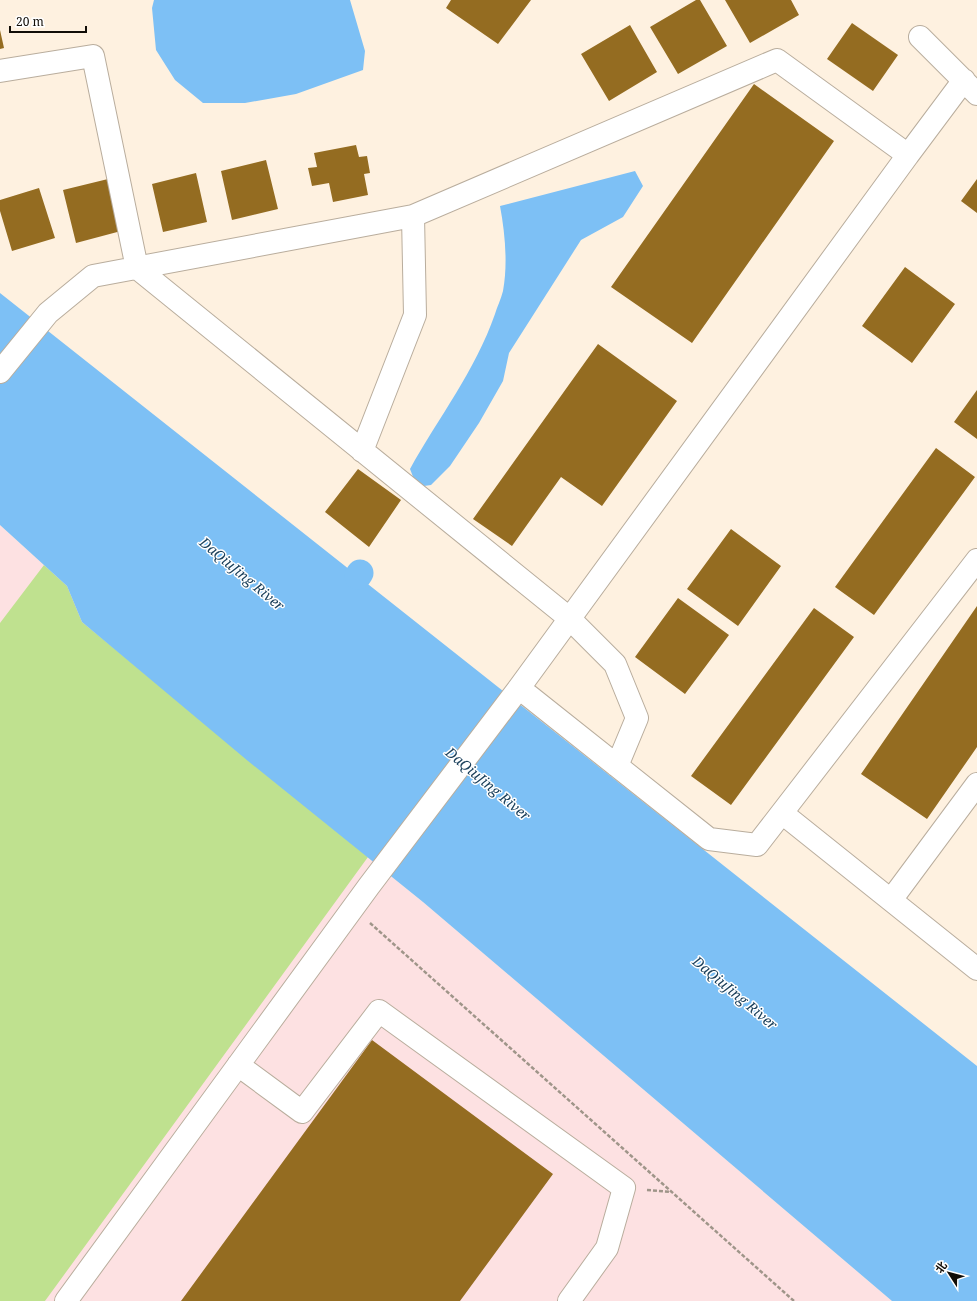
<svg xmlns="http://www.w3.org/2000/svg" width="977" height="1301" viewBox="0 0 977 1301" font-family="'Noto Serif','Noto Sans SC',serif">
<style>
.education{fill:#fde1e2}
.green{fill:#bfe18f}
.water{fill:#7dc0f5}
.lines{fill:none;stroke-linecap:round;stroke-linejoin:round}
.canal{stroke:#7dc0f5;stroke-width:27}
.building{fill:#946c21}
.minor-casing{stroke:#b9ad9d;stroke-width:24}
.path{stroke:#9f9589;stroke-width:2.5;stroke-dasharray:4 2;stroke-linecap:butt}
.minor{stroke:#fff;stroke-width:22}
.labels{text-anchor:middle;stroke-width:3;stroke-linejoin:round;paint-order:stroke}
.water-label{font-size:14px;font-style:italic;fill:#1c415c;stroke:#fff}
</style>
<rect width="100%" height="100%" fill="#fef1e0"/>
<!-- education -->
<path class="education" d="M0 525 67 586 248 761 423 902 892 1301H0Z"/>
<!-- green -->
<path class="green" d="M44 565 67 586 82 622 368 857 45 1301H0V623Z"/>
<!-- water -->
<path class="water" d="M154 0H350L365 51 363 70 296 94 245 103H203L175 80 156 50 152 8Z
M635 171 643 186 623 217 581 240 509 353 503 381 479 423 450 466 431 485 417 487 410 469C439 417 475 371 495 314 497 307 501 299 503 291 508 264 505 233 500 206Z
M0 293 977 1066V1301H892L423 902 248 761 82 622 67 586 0 525Z"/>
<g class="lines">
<!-- canal -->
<path class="canal" d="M358 576 360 573"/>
</g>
<!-- building -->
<path class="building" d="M451 0H531L498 44 446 8Z
M696 0H700L727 46 678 74 650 27Z
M725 0H791L799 15 750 43Z
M852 23 898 55 873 91 827 59Z
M630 25 657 72 609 101 581 54Z
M0 30 4 48 0 49Z
M754 84 834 141 692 343 611 287Z
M356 145 359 157 367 156 370 173 364 174 368 195 333 202 329 183 312 186 308 168 317 167 314 153Z
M266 160 278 209 232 220 221 171Z
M196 173 207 222 163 232 152 184Z
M108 179 121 231 76 243 63 190Z
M977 179V213L961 201Z
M39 188 55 238 12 251 0 211V200Z
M905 267 955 304 912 363 862 326Z
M598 344 677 401 602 506 561 477 512 546 473 519Z
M977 390V439L954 422Z
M936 448 975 477 874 615 835 587Z
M358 469 401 500 369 547 325 512Z
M731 529 781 566 738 626 687 589Z
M678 598 729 635 685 694 635 657Z
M977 606V747L927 819 861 774Z
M814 608 854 637 731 805 691 776Z
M372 1040 553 1174 460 1301H181Z"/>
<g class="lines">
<defs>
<path id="minor" d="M920 37 977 94
M0 71 93 56 137 268 569 618 615 664 637 718 617 766
M908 155 964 80
M0 372 48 313 93 276 413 216 777 60 908 155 519 688 369 886 66 1301
M362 451 415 315 413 216
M519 688 709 839 757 845 977 560
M782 813 977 969
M891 900 977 784
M238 1065 302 1112 379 1011 624 1188 607 1248 569 1301"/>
</defs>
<!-- minor casing -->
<use href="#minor" class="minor-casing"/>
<!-- path -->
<path class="path" d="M370 923 794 1301
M647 1190 671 1192"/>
<!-- minor -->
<use href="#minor" class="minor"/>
</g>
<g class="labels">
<!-- water labels -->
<g class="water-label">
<text transform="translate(242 574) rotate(40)" y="5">DaQiuJing River</text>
<text transform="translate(488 784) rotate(40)" y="5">DaQiuJing River</text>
<text transform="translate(735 993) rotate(40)" y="5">DaQiuJing River</text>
</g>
</g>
<!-- north arrow -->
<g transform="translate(949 1273) rotate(306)" stroke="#ffffff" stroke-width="3" paint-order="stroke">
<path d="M0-3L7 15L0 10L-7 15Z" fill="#110d07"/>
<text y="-6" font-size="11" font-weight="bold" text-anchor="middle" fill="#110d07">北</text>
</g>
<!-- scale -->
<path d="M10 26v6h76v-6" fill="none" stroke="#110d07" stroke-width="2"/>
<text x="16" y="26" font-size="12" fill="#110d07" stroke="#ffffff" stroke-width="3" paint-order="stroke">20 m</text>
</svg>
